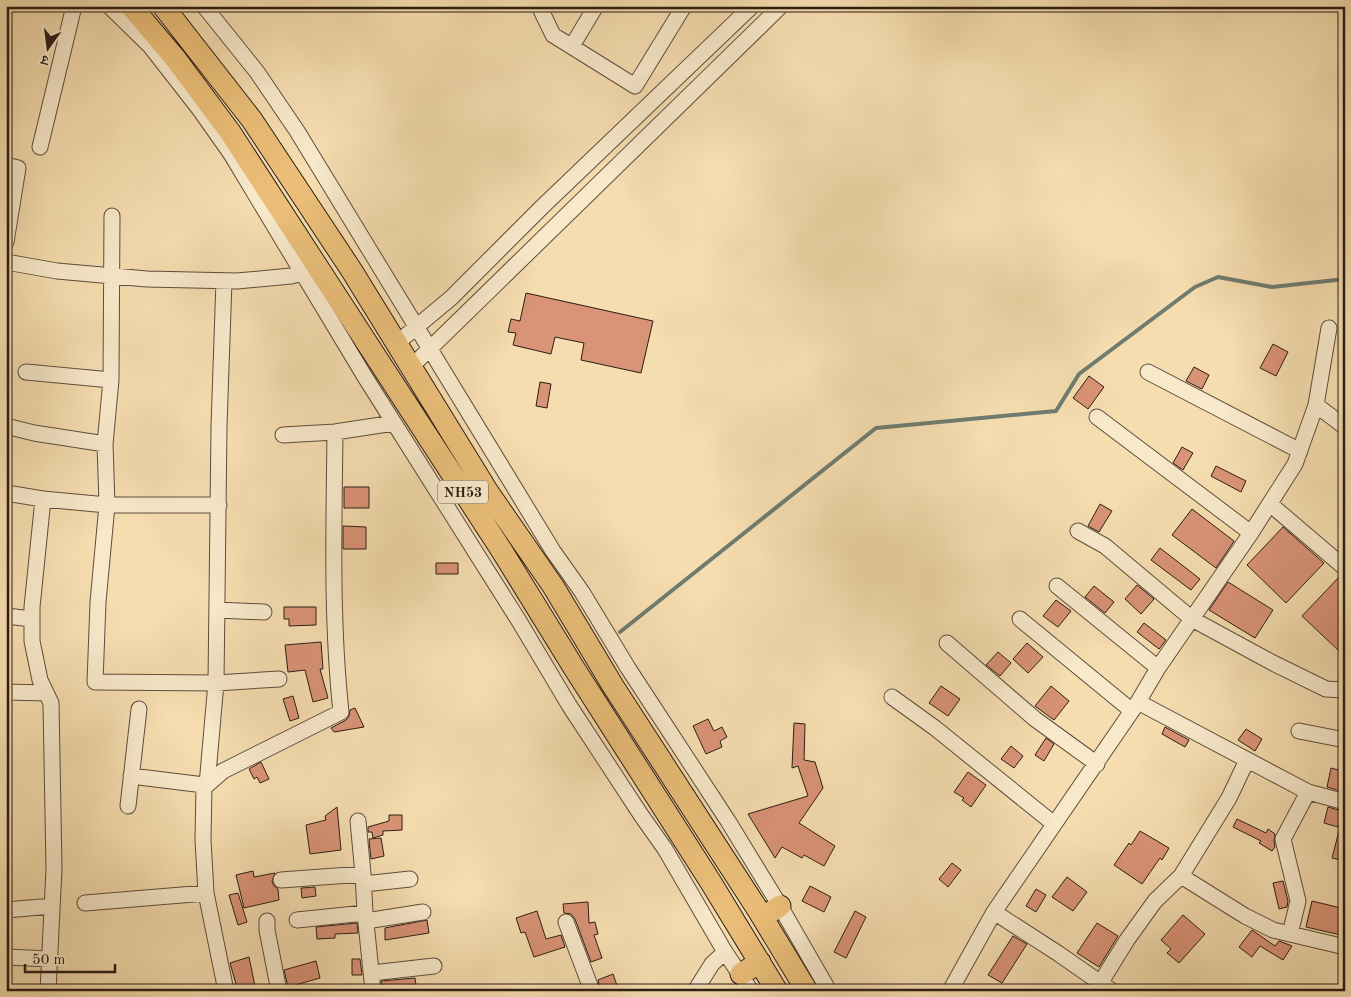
<svg xmlns="http://www.w3.org/2000/svg" width="1351" height="997" viewBox="0 0 1351 997" font-family="'Old Standard TT','Noto Serif Devanagari',serif">
<style>
.lines{fill:none;stroke-linecap:round;stroke-linejoin:round}
.stream{stroke:#6f7c70;stroke-width:4}
.building{fill:#d99376;stroke:#2b1d15}
.minor-casing{stroke:#5e4d3c;stroke-width:17}
.highway-casing{stroke:#2b1d15;stroke-width:23}
.minor{stroke:#f8e9cb;stroke-width:15}
.highway{stroke:#eabe78;stroke-width:21}
.labels{text-anchor:middle;stroke-width:4;stroke-linejoin:round;paint-order:stroke}
.shield{fill:#f8e9cb;stroke:#685a4c;stroke-width:1}
.shield-label{font-size:14px;font-weight:bold;fill:#2b1d15}
</style>
<rect width="100%" height="100%" fill="#f5ddaf"/>
<filter id="stains"><feTurbulence type="fractalNoise" baseFrequency=".004" numOctaves="4"/><feColorMatrix values="0 0 0 0 .2 0 0 0 0 .09 0 0 0 0 .02 0 0 0 .5 -.17"/></filter>
<radialGradient id="worn" r=".72"><stop offset=".6" stop-color="#630" stop-opacity="0"/><stop offset="1" stop-color="#630" stop-opacity=".3"/></radialGradient>
<g class="lines">
<!-- stream -->
<path class="stream" d="M620 632 876 428 1056 411 1079 374 1195 287 1218 277 1272 287 1345 279"/>
</g>
<!-- building -->
<path class="building" d="M526 293 653 321 641 373 581 360 584 343 555 337 551 354 513 345 516 333 508 332 511 319 520 321Z
M1273 344 1288 352 1276 376 1260 368Z
M1194 367 1209 375 1202 389 1186 381Z
M1089 376 1104 387 1088 409 1073 398Z
M540 382 551 384 547 408 536 406Z
M1182 447 1193 453 1183 470 1173 463Z
M1216 466 1246 481 1241 492 1211 476Z
M344 487H369V508H344Z
M1100 504 1112 511 1099 532 1088 526Z
M1192 509 1234 541 1216 568 1172 535Z
M343 526 366 527V549H343Z
M1283 527 1324 563 1286 603 1247 565Z
M1160 548 1200 579 1191 590 1151 560Z
M436 563H458V574H436Z
M1340 576 1345 581V645L1339 651 1302 616Z
M1228 582 1273 610 1255 638 1209 610Z
M1137 585 1154 599 1141 614 1125 599Z
M1094 586 1114 602 1105 613 1085 597Z
M1056 600 1071 611 1058 627 1043 616Z
M284 607H316V625L289 626V619H284Z
M1144 623 1166 640 1159 649 1137 632Z
M321 642 323 669H320L328 698 313 702 305 670 288 672 285 645Z
M1027 643 1043 657 1028 673 1013 659Z
M998 652 1011 663 1000 676 986 665Z
M941 686 960 699 948 716 929 703Z
M1051 686 1069 701 1054 720 1035 706Z
M293 696 299 718 290 721 283 699Z
M355 708 364 727 334 732 331 728 346 720 349 716 350 710Z
M708 719 714 731 722 727 727 737 720 741 722 747 706 754 693 726Z
M794 723 805 724 804 760 815 762 823 788 799 823 835 846 824 866 804 855 802 858 782 847 775 858 748 814 808 796 798 766 792 768Z
M1165 727 1189 740 1185 747 1162 734Z
M1246 729 1262 739 1255 751 1238 740Z
M1046 738 1054 744 1044 761 1035 755Z
M1011 746 1023 756 1014 768 1001 759Z
M261 762 269 779 260 783 257 777 254 779 249 769Z
M1331 768 1345 772 1344 792 1327 787Z
M968 772 986 785 971 807 962 800 964 798 954 792Z
M337 807 341 850 310 854 306 825 326 820 325 816Z
M1328 807 1342 811 1338 827 1324 823Z
M389 815H402V830L383 831V835L373 838 372 832H368V827L389 821Z
M1237 819 1266 833 1268 829 1275 834 1274 841 1275 847 1272 851 1259 843 1261 841 1233 827Z
M1341 823H1345V861L1332 858Z
M1140 831 1169 848 1162 860 1160 858 1142 884 1114 865 1129 843 1131 845Z
M381 838 384 856 371 859 369 839Z
M952 863 961 870 948 887 939 879Z
M253 871 254 877 275 873 272 881 274 886 278 889 279 900 244 908 236 875Z
M1067 877 1087 892 1073 911 1052 897Z
M1283 881 1288 901 1287 907 1279 909 1273 883Z
M810 886 831 897 824 912 802 901Z
M315 887 316 896 302 898 301 888Z
M1036 889 1046 895 1036 912 1026 906Z
M238 893 247 922 238 925 229 895Z
M1312 901 1345 909V936L1306 927Z
M588 902 589 923 595 922 598 934 594 935 602 958 591 962 575 919 571 914 564 913 563 904Z
M537 911 546 939 561 935 565 947 534 957 525 932 521 933 516 918Z
M855 911 866 917 846 958 834 952Z
M1183 915 1205 934 1179 963 1167 953 1171 949 1161 940Z
M427 920 429 933 385 940V928Z
M357 923 358 933 335 934V938L317 939 316 927Z
M1097 923 1118 936 1099 967 1077 953Z
M1252 930 1275 946 1279 941 1292 946 1283 960 1260 946 1252 957 1239 947Z
M1013 936 1027 944 1002 983 988 975Z
M249 957 256 991H238L230 963Z
M352 959H360L362 975H352Z
M316 961 320 978 288 987 284 970Z
M613 974 619 991H601L598 980Z
M415 978 417 991H405L404 987 382 989 381 981Z"/>
<g class="lines">
<defs>
<path id="minor" d="M109 6 150 46 200 110 231 154 365 377 519 621 569 705 641 815 665 849 725 952 751 991
M204 6 257 72 297 131 553 551 582 592 628 668 728 821 780 906 829 991
M539 6 553 35 635 86 684 6
M572 46 596 6
M40 147 74 6
M6 165 18 168 6 242
M112 216 111 380 105 444 107 505 98 602 95 682 216 683 279 679
M6 262 57 271 147 279 237 281 291 276 302 273
M224 281 219 426 216 683 207 785H204L203 840 206 893 226 991
M397 343 451 298 542 207 752 6
M411 367 781 6
M26 372 111 380
M1148 372 1300 451
M1316 405 1345 427
M1097 417 1251 533
M6 426 34 433 105 444
M283 435 335 432 394 423
M6 493 43 499 107 505H219
M43 499 32 607V641L40 680 51 703 54 869 48 991
M1270 504 1345 568
M1078 531 1105 546 1192 619 1273 663 1326 689 1345 690
M1057 586 1158 668
M217 610 264 612
M6 616 32 619
M1020 619 1132 711
M947 643 1035 719 1097 764
M6 692 46 693
M892 697 935 728 1054 824
M1138 702 1158 668 1251 533 1295 464 1316 405 1329 328
M1299 731 1345 740
M131 776 204 785
M207 785 223 771 341 712C331 619 334 525 335 432
M1308 792 1345 802
M128 806 139 709
M358 821 363 874 365 913 373 991
M1181 876 1245 916 1273 930 1345 947
M281 880 363 874
M364 884 410 879
M85 903 206 893
M6 910 52 906
M994 912 1059 954 1112 991
M297 920 365 913
M267 921V930L279 991
M366 921 423 912
M566 922 592 991
M6 957 50 959
M372 973 434 966
M1101 982 1127 940 1155 901 1181 876 1229 798 1247 760
M695 991 712 964 725 952
M950 991 994 912 1138 702 1308 792 1283 839 1298 901 1290 934"/>
<path id="highway" d="M131 6 175 58 230 132 502 551 574 668 710 881 777 991
M163 6 252 120 352 271 488 492 553 586 613 686 758 910 807 991
M763 917 780 906
M741 974 760 962"/>
</defs>
<!-- minor casing -->
<use href="#minor" class="minor-casing"/>
<!-- highway casing -->
<use href="#highway" class="highway-casing"/>
<!-- minor -->
<use href="#minor" class="minor"/>
<!-- highway -->
<use href="#highway" class="highway"/>
</g>
<g class="labels">
<!-- shield labels -->
<rect class="shield" x="438" y="480.5" width="50" height="23" rx="4"/>
<g class="shield-label">
<text x="463" y="497">NH53</text>
</g>
</g>
<!-- margin -->
<rect width="1351" height="997" fill="none" stroke="#f5ddaf" stroke-width="25"/>
<rect x="8" y="8" width="1336" height="982" fill="none" stroke="#2b1d15" stroke-width="2.5"/>
<rect x="12" y="12" width="1326" height="972" fill="none" stroke="#2b1d15"/>
<!-- north arrow -->
<g transform="translate(48 48) rotate(194)" stroke="#f8e9cb" stroke-width="4" paint-order="stroke">
<path d="M0-4L9 19L0 12L-9 19Z" fill="#2b1d15"/>
<text y="-8" font-size="14" font-weight="bold" text-anchor="middle" fill="#2b1d15">उ</text>
</g>
<!-- scale -->
<path d="M25 964v8h90v-8" fill="none" stroke="#2b1d15" stroke-width="2.5"/>
<text x="32" y="964" font-size="15" fill="#2b1d15" stroke="#f8e9cb" stroke-width="4" paint-order="stroke">50 m</text>
<rect width="100%" height="100%" filter="url(#stains)"/>
<rect width="100%" height="100%" fill="url(#worn)"/>
</svg>
